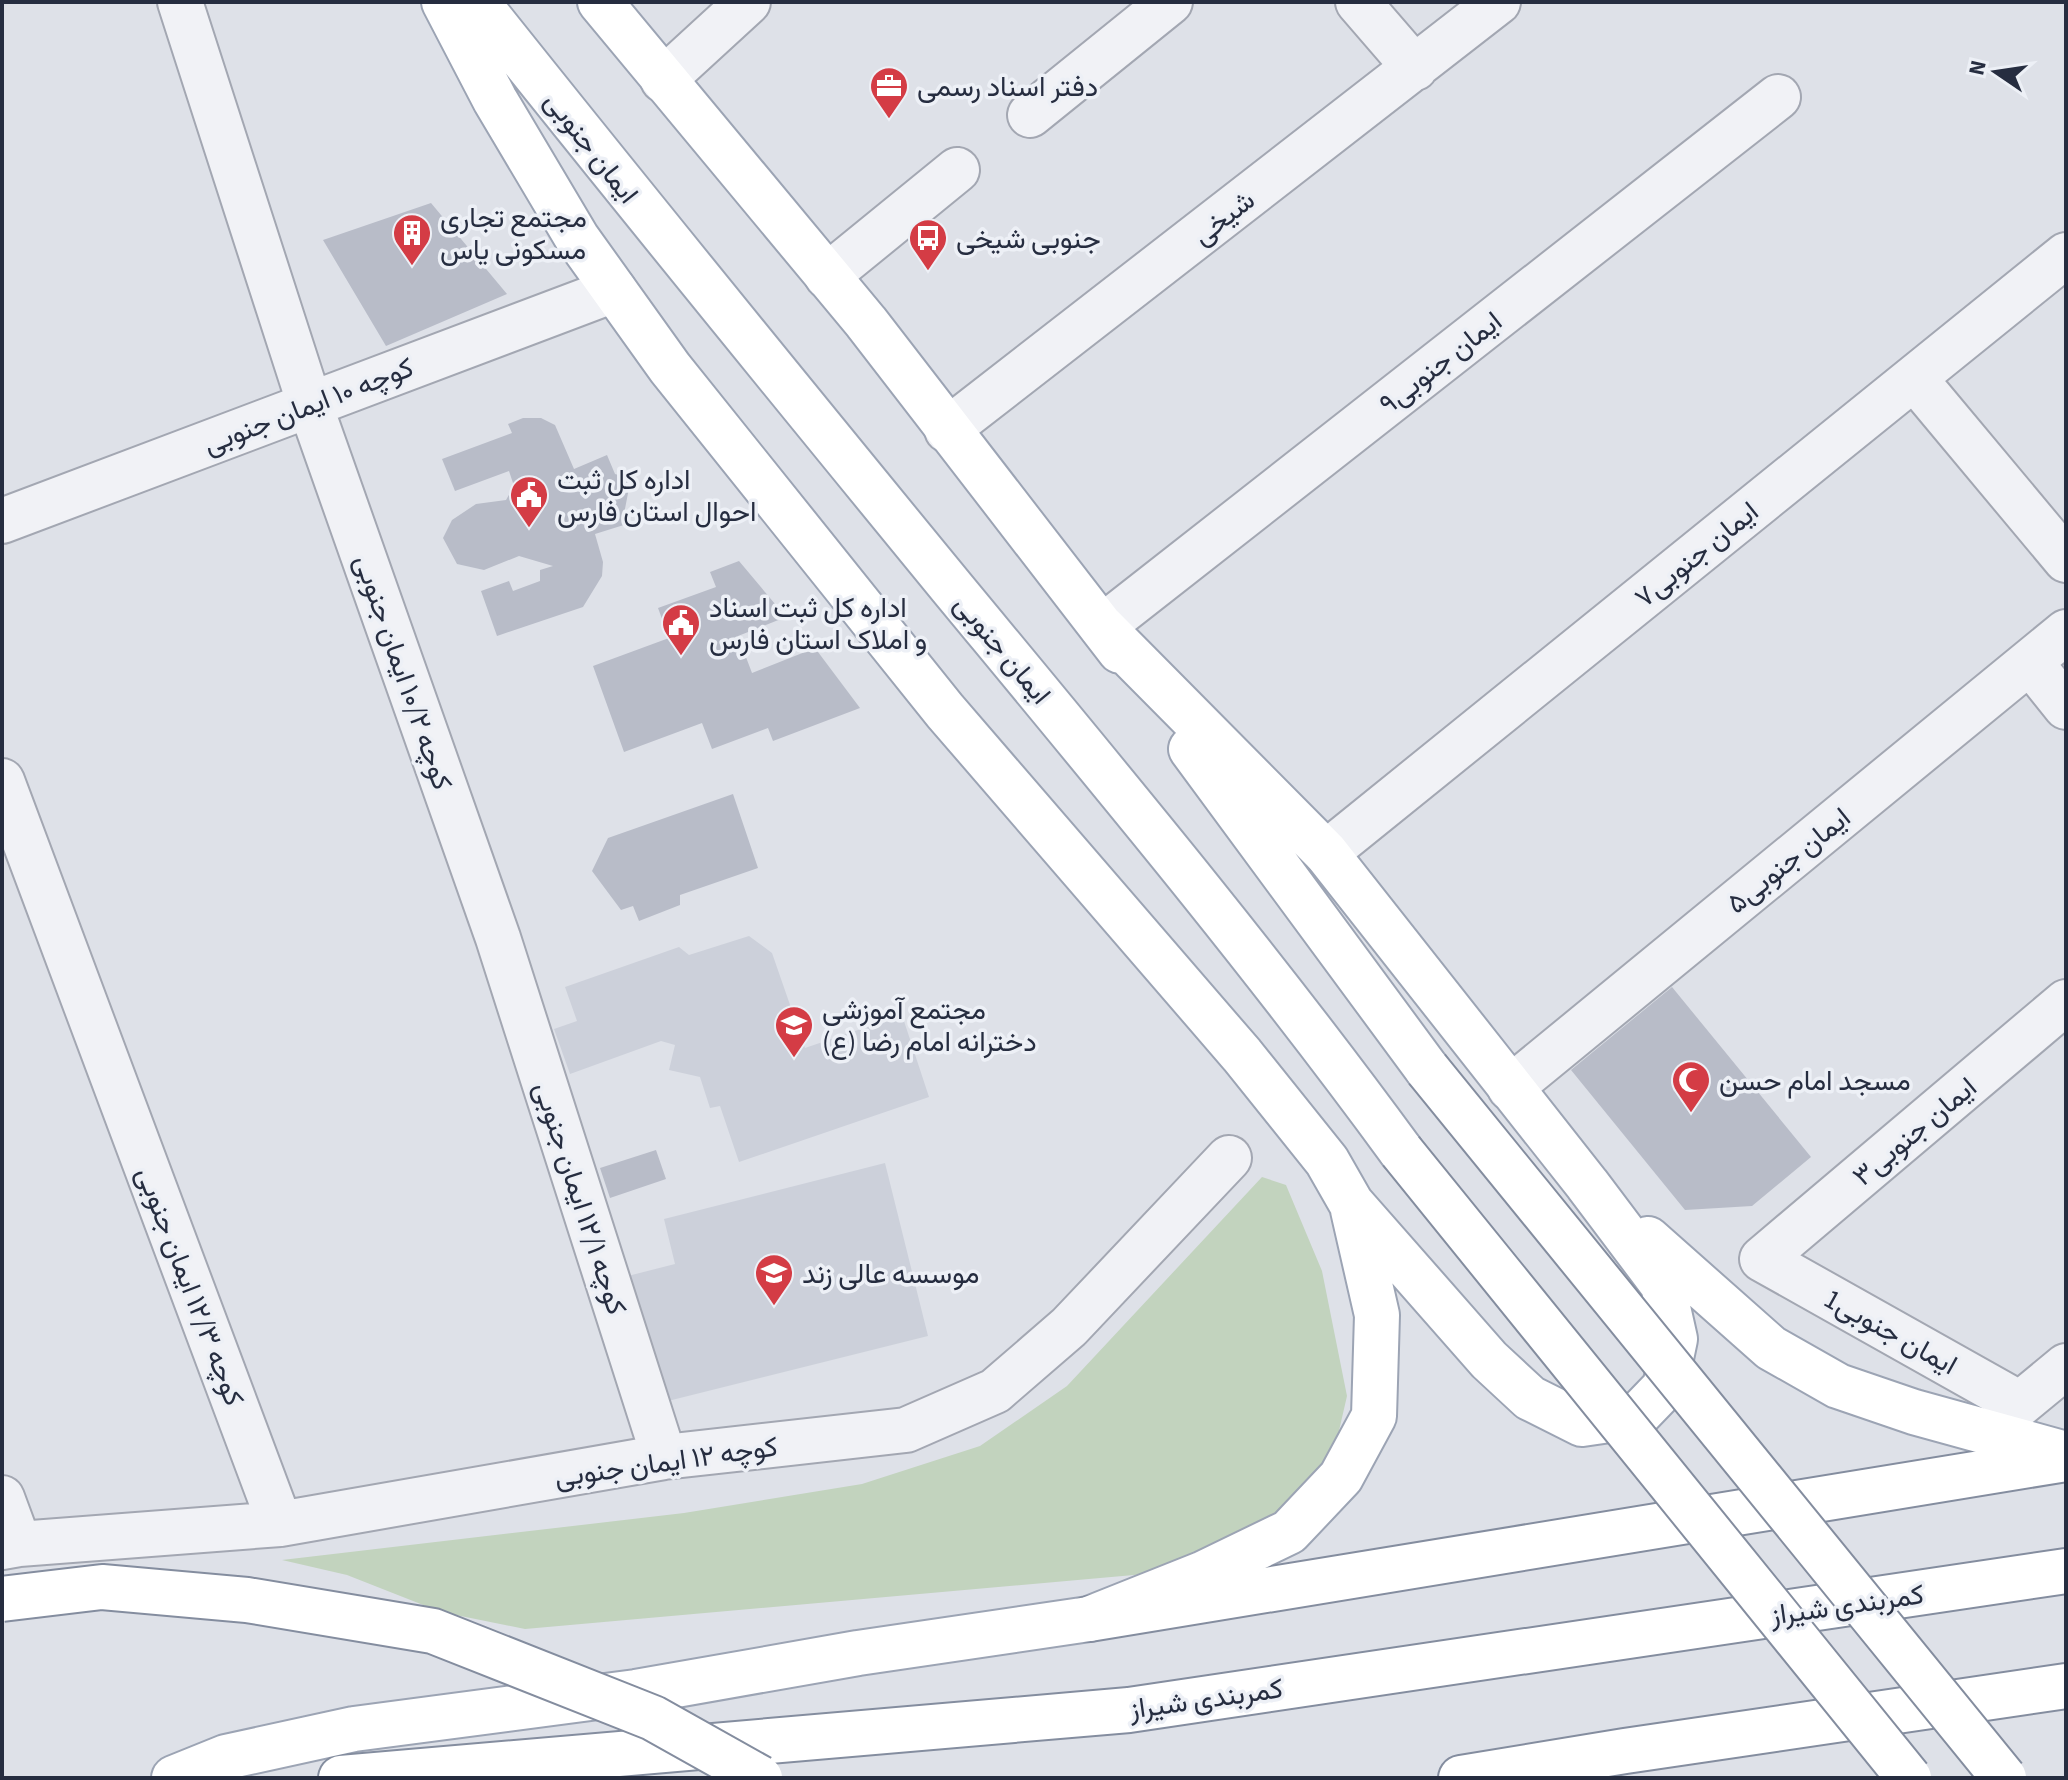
<svg xmlns="http://www.w3.org/2000/svg" width="2068" height="1780" viewBox="0 0 2068 1780" font-family="'Source Sans 3',Vazirmatn,sans-serif">
<style>
.built{fill:#ccd0da}
.green{fill:#c2d3be}
.building{fill:#b8bcc8}
.lines{fill:none;stroke-linecap:round;stroke-linejoin:round}
.minor-casing{stroke:#a3a7b2;stroke-width:48}
.major-casing{stroke:#9ca4b4;stroke-width:48}
.highway-casing{stroke:#848d9f;stroke-width:48}
.minor{stroke:#f1f2f6;stroke-width:44}
.major{stroke:#fff;stroke-width:44}
.highway{stroke:#fff;stroke-width:44}
.highway-bridge-casing{stroke:#848d9f;stroke-width:48;stroke-linecap:butt}
.highway-bridge{stroke:#fff;stroke-width:44}
.labels{text-anchor:middle;stroke-width:7;stroke-linejoin:round;paint-order:stroke}
.poi-label{font-size:28px;fill:#262d40;stroke:#edf0f6;text-anchor:start}
.street-label{font-size:28px;fill:#262d40;stroke:#edf0f6}
</style>
<rect width="100%" height="100%" fill="#dee1e8"/>
<!-- built -->
<path class="built" d="M749 936 772 953 805 1048 902 1015 929 1097 739 1162 720 1106 710 1108 700 1077 669 1070 675 1045 661 1041 570 1074 554 1029 577 1021 565 987 679 947 689 955Z
M885 1163 928 1336 652 1405 620 1278 675 1264 664 1219Z"/>
<!-- green -->
<path class="green" d="M1262 1177 1286 1185 1322 1271 1347 1396 1329 1474 1257 1537 1145 1574 525 1629 441 1612 347 1575 282 1560 684 1513 862 1484 980 1446 1067 1386Z"/>
<!-- building -->
<path class="building" d="M431 203 507 294 386 346 323 240Z
M523 418H541L555 425 574 469 607 455 615 474 625 477 629 488 624 514 627 524 595 534 603 562 602 576 583 607 497 636 481 591 509 581 513 591 540 581V570L553 566 519 556 484 570 457 564 443 538 452 520 476 504 506 500 514 486 509 471 455 491 442 459 512 433 508 424Z
M739 561 786 617 738 636 752 673 815 648 860 708 773 741 768 728 712 749 702 723 624 752 593 666 669 638 658 608 716 587 710 572Z
M733 794 758 868 680 895V905L639 921 633 906 621 910 592 871 608 838Z
M1672 987 1811 1157 1752 1206 1685 1210 1571 1070Z
M656 1150 666 1179 610 1198 600 1168Z"/>
<g class="lines">
<defs>
<path id="minor" d="M180 2 310 405 498 938 664 1457
M1358 2 1415 68
M663 80 748 2
M1030 115 1170 2
M827 276 957 170
M1914 378 2066 560
M947 430 1498 2
M2 521 614 290
M1102 627 1778 97
M2030 662 2066 707
M2 781 280 1524
M1326 853 2066 255
M2066 1002 1762 1259 2020 1404 2066 1366
M1510 1088 2066 632
M2 1498 19 1544
M2 1547 19 1544 280 1524 664 1457 906 1430 995 1391 1069 1327 1229 1158"/>
<path id="major" d="M444 2 495 100 577 238 670 368 945 711 1242 1055 1327 1161 1351 1203 1489 1360 1530 1398 1582 1424 1637 1416 1665 1387 1675 1339 1663 1285 1587 1184 1326 853 1102 627
M477 2C634 199 793 394 953 589 1106 774 1260 958 1401 1151
M600 2 866 322 1120 651
M1191 749 1427 1069
M1648 1239 1771 1348 1838 1386 1914 1412 2066 1454
M174 1778 226 1757 354 1729 636 1692 858 1653 1089 1619 1202 1574 1289 1532 1341 1477 1374 1416 1377 1315 1353 1210"/>
<path id="highway" d="M1089 1619 2066 1459
M341 1778 1129 1710 2066 1571
M1461 1778 1625 1751 2066 1686"/>
</defs>
<!-- minor casing -->
<use href="#minor" class="minor-casing"/>
<!-- major casing -->
<use href="#major" class="major-casing"/>
<!-- highway casing -->
<use href="#highway" class="highway-casing"/>
<!-- minor -->
<use href="#minor" class="minor"/>
<!-- major -->
<use href="#major" class="major"/>
<!-- highway -->
<use href="#highway" class="highway"/>
<defs>
<path id="highway-bridge" d="M1427 1069 2004 1778
M1401 1151 1909 1778
M2 1599 102 1587 247 1600 433 1631 653 1718 760 1778"/>
</defs>
<!-- highway-bridge casing -->
<use href="#highway-bridge" class="highway-bridge-casing"/>
<!-- highway-bridge -->
<use href="#highway-bridge" class="highway-bridge"/>
</g>
<!-- icons -->
<defs>
<symbol id="office-pin" viewBox="-11 -11 22 30"><path d="M0 17L-7.5 6A9.5 9.5 0 1 1 7.5 6Z" fill="#d43c45" stroke="#edf0f6"/><path d="M-6-3h4V-5.5h4V-3h4V5H-6ZM-1-4.5V-3h2v-1.5ZM-6 0V1H6V0Z" fill="#fff"/></symbol>
<symbol id="building-pin" viewBox="-11 -11 22 30"><path d="M0 17L-7.5 6A9.5 9.5 0 1 1 7.5 6Z" fill="#d43c45" stroke="#edf0f6"/><path d="M-4-6H4V6H1V3H-1V6H-4ZM-2.5-4.3h1.7v1.8h-1.7ZM.8-4.3h1.7v1.8H.8ZM-2.5-1h1.7V.8h-1.7ZM.8-1h1.7V.8H.8Z" fill="#fff"/></symbol>
<symbol id="bus-pin" viewBox="-11 -11 22 30"><path d="M0 17L-7.5 6A9.5 9.5 0 1 1 7.5 6Z" fill="#d43c45" stroke="#edf0f6"/><path d="M-5-6H5V4H4V6H2V4H-2V6H-4V4H-5ZM-3.5-4V0h7V-4ZM-3.5 1.2v1.5H-2V1.2ZM2 1.2v1.5H3.5V1.2Z" fill="#fff"/></symbol>
<symbol id="civic-pin" viewBox="-11 -11 22 30"><path d="M0 17L-7.5 6A9.5 9.5 0 1 1 7.5 6Z" fill="#d43c45" stroke="#edf0f6"/><path d="M-.6-6.5H3V-4.5H.6V-3L4-1V1h2V6H-6V1h2V-1L-.6-3ZM-1.2 2.5V6h2.4V2.5Z" fill="#fff"/></symbol>
<symbol id="school-pin" viewBox="-11 -11 22 30"><path d="M0 17L-7.5 6A9.5 9.5 0 1 1 7.5 6Z" fill="#d43c45" stroke="#edf0f6"/><path d="M0-5L7-2L0 1L-7-2ZM-4 1L0 2.5L4 1V4Q0 6-4 4Z" fill="#fff"/></symbol>
<symbol id="mosque-pin" viewBox="-11 -11 22 30"><path d="M0 17L-7.5 6A9.5 9.5 0 1 1 7.5 6Z" fill="#d43c45" stroke="#edf0f6"/><path d="M3.5-4.9A6 6 0 1 0 3.5 4.9A5 5 0 1 1 3.5-4.9Z" fill="#fff"/></symbol>
<symbol id="university-pin" viewBox="-11 -11 22 30"><path d="M0 17L-7.5 6A9.5 9.5 0 1 1 7.5 6Z" fill="#d43c45" stroke="#edf0f6"/><path d="M0-5L7-2L0 1L-7-2ZM-4 1L0 2.5L4 1V4Q0 6-4 4Z" fill="#fff"/></symbol>
</defs>
<g fill-rule="evenodd">
<use href="#office-pin" x="867" y="64" width="44" height="60"/>
<use href="#building-pin" x="390" y="211" width="44" height="60"/>
<use href="#bus-pin" x="906" y="216" width="44" height="60"/>
<use href="#civic-pin" x="507" y="473" width="44" height="60"/>
<use href="#civic-pin" x="659" y="601" width="44" height="60"/>
<use href="#school-pin" x="772" y="1003" width="44" height="60"/>
<use href="#mosque-pin" x="1669" y="1058" width="44" height="60"/>
<use href="#university-pin" x="752" y="1251" width="44" height="60"/>
</g>
<g class="labels">
<!-- poi labels -->
<g class="poi-label">
<text x="917" y="96">دفتر اسناد رسمی</text>
<text x="440" y="227">مجتمع تجاری<tspan x="440" dy="32">مسکونی یاس</tspan></text>
<text x="956" y="248">جنوبی شیخی</text>
<text x="557" y="489">اداره کل ثبت<tspan x="557" dy="32">احوال استان فارس</tspan></text>
<text x="709" y="617">اداره کل ثبت اسناد<tspan x="709" dy="32">و املاک استان فارس</tspan></text>
<text x="822" y="1019">مجتمع آموزشی<tspan x="822" dy="32">دخترانه امام رضا (ع)</tspan></text>
<text x="1719" y="1090">مسجد امام حسن</text>
<text x="802" y="1283">موسسه عالی زند</text>
</g>
<!-- street labels -->
<g class="street-label">
<text transform="translate(592 147) rotate(52)" y="10">ایمان جنوبی</text>
<text transform="translate(1223 217) rotate(-38)" y="10">شیخی</text>
<text transform="translate(1440 362) rotate(-38)" y="10">ایمان جنوبی۹</text>
<text transform="translate(308 405) rotate(-21)" y="10">کوچه ۱۰ ایمان جنوبی</text>
<text transform="translate(1696 554) rotate(-39)" y="10">ایمان جنوبی۷</text>
<text transform="translate(1003 649) rotate(50)" y="10">ایمان جنوبی</text>
<text transform="translate(404 672) rotate(71)" y="10">کوچه ۱۰/۲ ایمان جنوبی</text>
<text transform="translate(1788 860) rotate(-39)" y="10">ایمان جنوبی۵</text>
<text transform="translate(1914 1131) rotate(-40)" y="10">ایمان جنوبی۳</text>
<text transform="translate(581 1198) rotate(72)" y="10">کوچه ۱۲/۱ ایمان جنوبی</text>
<text transform="translate(191 1286) rotate(69)" y="10">کوچه ۱۲/۳ ایمان جنوبی</text>
<text transform="translate(1891 1331) rotate(29)" y="10">1ایمان جنوبی</text>
<text transform="translate(666 1461) rotate(-8)" y="10">کوچه ۱۲ ایمان جنوبی</text>
<text transform="translate(1847 1604) rotate(-8)" y="10">کمربندی شیراز</text>
<text transform="translate(1206 1698) rotate(-8)" y="10">کمربندی شیراز</text>
</g>
</g>
<!-- border -->
<rect width="2068" height="1780" fill="none" stroke="#262d40" stroke-width="8"/>
<!-- north arrow -->
<g transform="translate(1996 72) rotate(283)" stroke="#edf0f6" stroke-width="6" paint-order="stroke">
<path d="M0-6L14 30L0 20L-14 30Z" fill="#262d40"/>
<text y="-12" font-size="22" font-weight="bold" text-anchor="middle" fill="#262d40">N</text>
</g>
</svg>
